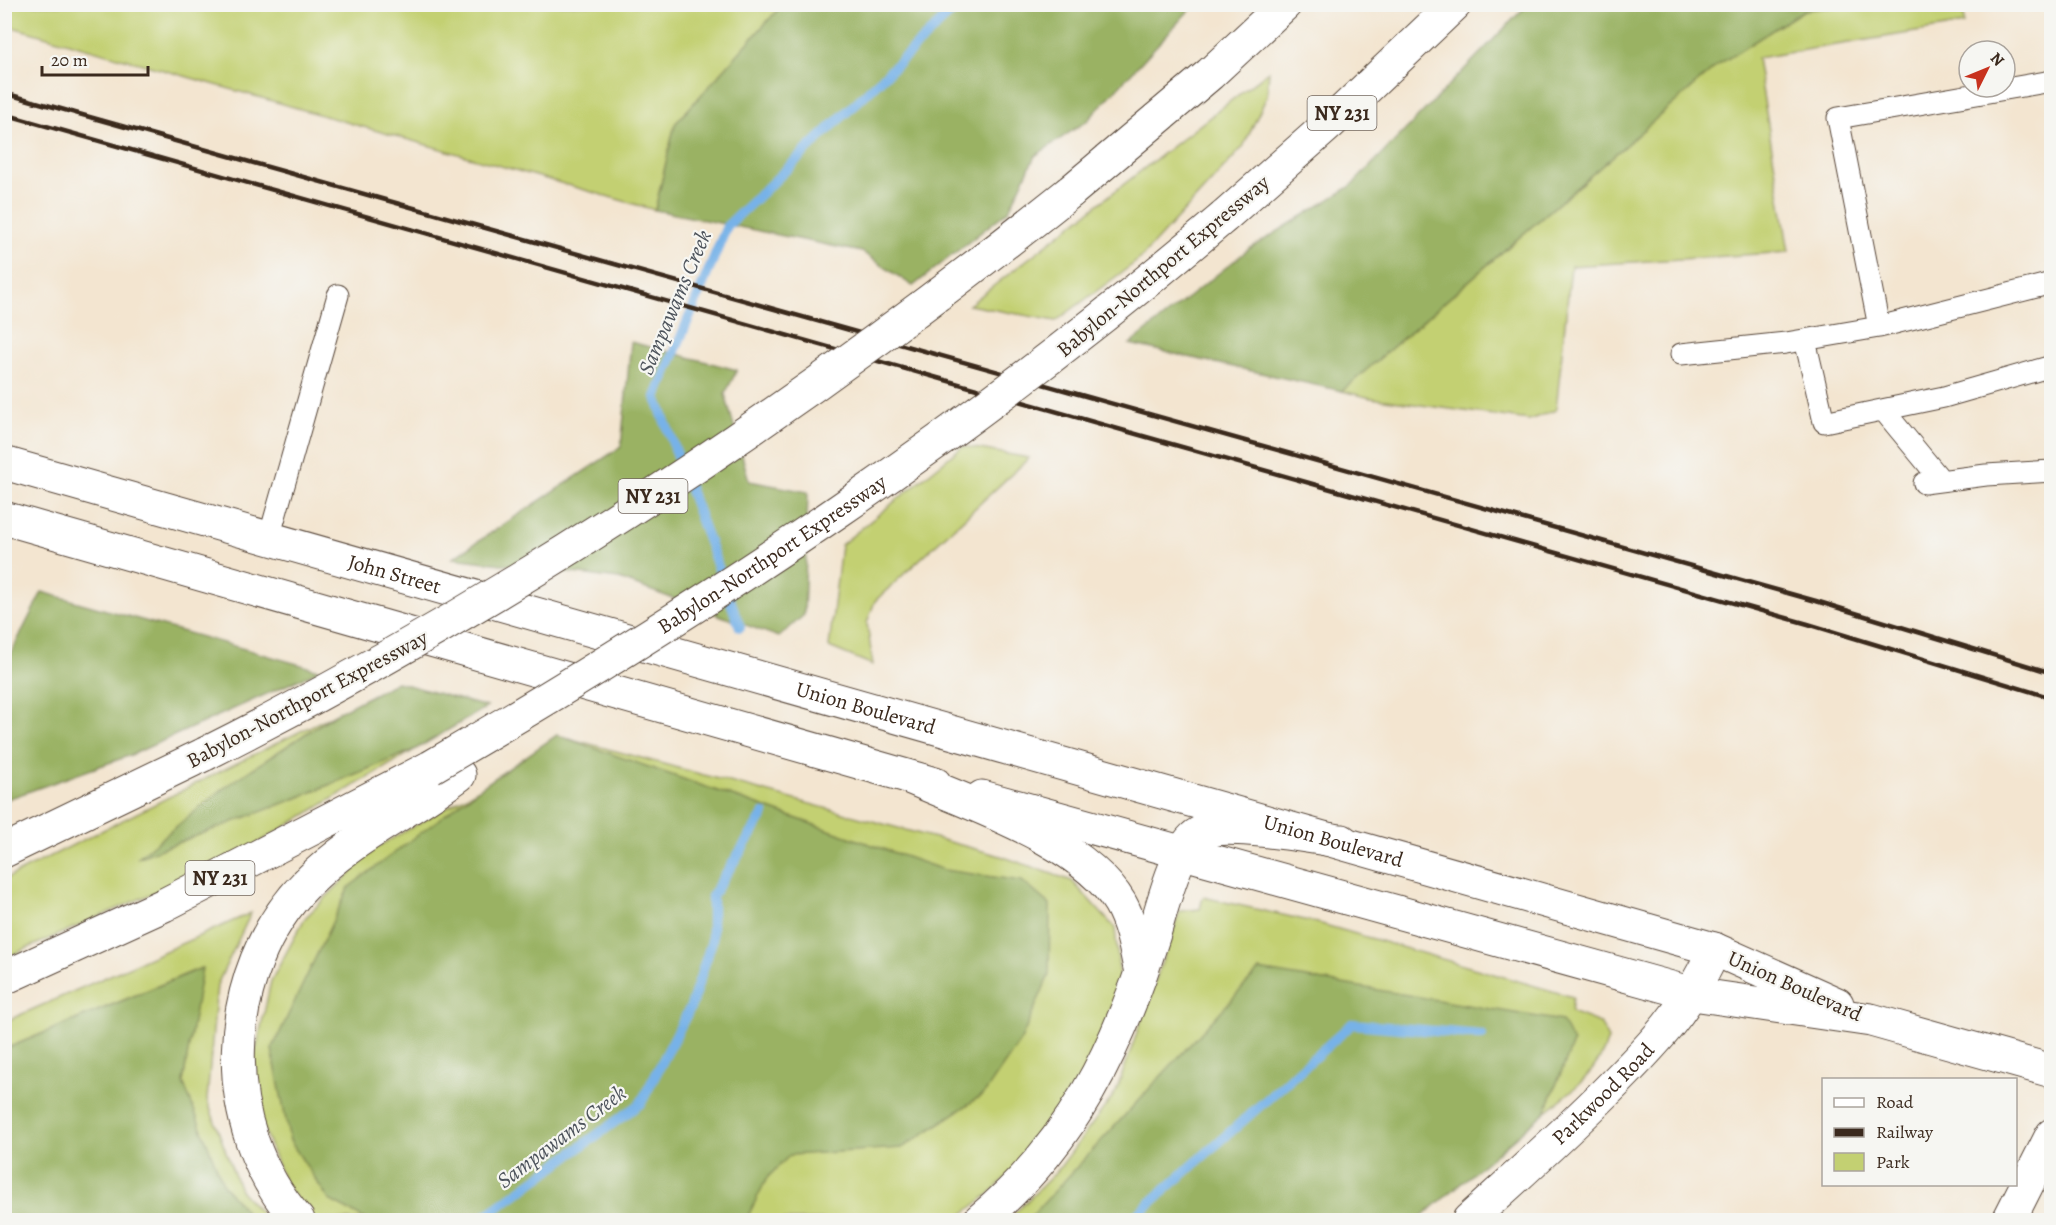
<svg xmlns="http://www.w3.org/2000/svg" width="2056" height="1225" viewBox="0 0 2056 1225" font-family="Alegreya,serif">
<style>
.green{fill:#c3d072;stroke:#7f7d48;stroke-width:1.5}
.forest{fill:#9ab264;stroke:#6a6e41;stroke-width:1.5}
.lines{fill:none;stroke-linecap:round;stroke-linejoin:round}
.stream{stroke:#77b2e8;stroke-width:10}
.lane-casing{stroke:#574639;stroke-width:23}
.street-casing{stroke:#574639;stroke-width:35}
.secondary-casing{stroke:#574639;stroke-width:35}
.primary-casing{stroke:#574639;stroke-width:35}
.lane{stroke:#fff;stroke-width:21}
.street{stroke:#fff;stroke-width:33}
.secondary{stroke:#fff;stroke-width:33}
.primary{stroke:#fff;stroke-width:33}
.rail{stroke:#3b2a1e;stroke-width:4.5}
.primary-bridge-casing{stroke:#574639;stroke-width:35;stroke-linecap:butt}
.primary-bridge{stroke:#fff;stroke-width:33}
.labels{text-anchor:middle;stroke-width:4.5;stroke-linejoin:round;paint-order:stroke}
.shield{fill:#f6f6f2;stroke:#73675e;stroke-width:1.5}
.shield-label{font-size:20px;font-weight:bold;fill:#3b2a1e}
.street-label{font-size:21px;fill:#3b2a1e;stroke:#f6f6f2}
.water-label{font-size:22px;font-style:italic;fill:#4d535b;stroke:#f6f6f2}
</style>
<rect width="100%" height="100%" fill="#f6f6f2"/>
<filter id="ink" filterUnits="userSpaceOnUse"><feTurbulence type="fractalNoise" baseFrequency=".0167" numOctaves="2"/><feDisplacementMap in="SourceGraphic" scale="12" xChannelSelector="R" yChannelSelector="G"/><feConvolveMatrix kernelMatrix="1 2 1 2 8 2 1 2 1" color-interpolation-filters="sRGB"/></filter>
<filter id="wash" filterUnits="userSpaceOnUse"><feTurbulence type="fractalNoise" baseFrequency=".008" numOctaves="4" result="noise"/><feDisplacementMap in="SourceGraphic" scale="24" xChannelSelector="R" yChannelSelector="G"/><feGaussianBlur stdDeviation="1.35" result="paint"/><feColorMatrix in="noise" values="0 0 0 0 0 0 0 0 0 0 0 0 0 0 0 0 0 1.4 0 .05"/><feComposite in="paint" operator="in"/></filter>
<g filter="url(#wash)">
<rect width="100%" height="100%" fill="#f3e5d0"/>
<!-- green -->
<path class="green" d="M1852 4 1964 5V24L1757 58 1789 252 1571 266 1556 410 1529 420 1371 398 1342 391 1719 64 1804 10Z
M4 5H783L675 124 655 210 5 25Z
M1269 71 1267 96 1243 147 1140 259 1056 321 969 305Z
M963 446 1029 458 875 601 867 623 873 665 829 647 841 545Z
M337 713 228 785 139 857 297 798 416 749 231 859 5 958V879Z
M557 735 1001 856 1072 881 1115 928 1120 982 1091 1069 1042 1141 988 1195 955 1220H311L285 1184 260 1120 254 1059 271 981 305 918 377 847 479 789Z
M1203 897 1318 923 1573 997 1571 1012 1600 1023 1608 1039C1599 1072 1571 1092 1545 1112L1573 1043 1028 1220H1008L1058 1170 1116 1092 1180 911 1200 909Z
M251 913 217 985 207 1100 240 1190 267 1220H253L224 1187 183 1082 201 968 5 1049 4 1022Z"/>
<!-- forest -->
<path class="forest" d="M783 4H1194V5L1088 120 1035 156 1009 210 913 286 862 252 655 210 675 124Z
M1527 5H1852L1804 10 1719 64 1342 391 1130 344 1249 249 1351 186Z
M631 342 737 370 725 394 749 481 808 492 804 615 779 637 619 579 453 558 621 447Z
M42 592 319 670H320L131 755 5 800V665Z
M397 682 487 707 416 749 297 798 137 858 228 785 337 713Z
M557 735 944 870 1022 881 1050 905 1049 975 1021 1040 984 1094 902 1148 790 1155 767 1178 746 1220H367L329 1200 290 1141 272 1049 349 887 479 789Z
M202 968 183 1082 224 1186 253 1220H5V1049Z
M1259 970 1562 1021 1573 1043 1545 1112 1418 1220H1028Z"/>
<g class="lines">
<!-- stream -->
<path class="stream" d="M740 627 656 397 727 226 960 4
M480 1220 641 1103 691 1006 712 941V896L764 814
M1131 1220 1352 1024 1482 1035"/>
</g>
</g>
<g filter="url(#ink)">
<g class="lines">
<defs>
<path id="lane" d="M1879 327 1838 118 2052 81
M1805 340 1824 422 1944 397 2052 366
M1681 354 1786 343 1879 327 2052 283
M1884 411 1941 480
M1924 483 1986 475 2052 471
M269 538 338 295"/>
<g id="street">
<path id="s1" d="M1469 1220C1515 1178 1561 1137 1605 1093 1650 1048 1690 1008 1714 949"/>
<path d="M2009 1220 2052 1135"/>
</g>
<g id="secondary">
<path id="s2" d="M4 463 1714 949 1837 1004"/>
<path d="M4 518 935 784"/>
<path d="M982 797 1693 994 1871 1020 2052 1071"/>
</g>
<path id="primary" d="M1070 192 1210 74 1285 4
M1224 217 1328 125 1455 4
M909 777C974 806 1082 840 1120 903 1132 924 1136 949 1141 973
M4 851 205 754
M4 978 164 905 431 767
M298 1220C215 1127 219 972 307 883 351 838 409 812 459 775
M980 1220C1072 1144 1118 1048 1153 937 1161 912 1176 846 1198 834 1222 819 1311 838 1342 841"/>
</defs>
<!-- lane casing -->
<use href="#lane" class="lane-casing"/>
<!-- street casing -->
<use href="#street" class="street-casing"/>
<!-- secondary casing -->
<use href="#secondary" class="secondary-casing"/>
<!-- primary casing -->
<use href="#primary" class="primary-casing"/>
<!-- lane -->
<use href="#lane" class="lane"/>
<!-- street -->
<use href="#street" class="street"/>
<!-- secondary -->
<use href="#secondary" class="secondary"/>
<!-- primary -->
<use href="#primary" class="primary"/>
<!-- rail -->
<path class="rail" d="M4 93 1816 601 2052 673
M4 114 1808 624 2052 698"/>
<defs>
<g id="primary-bridge">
<path d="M205 754C514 599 801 407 1070 192"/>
<path id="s3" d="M431 767C710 605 978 427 1224 217"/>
</g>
</defs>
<!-- primary-bridge casing -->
<use href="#primary-bridge" class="primary-bridge-casing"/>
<!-- primary-bridge -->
<use href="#primary-bridge" class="primary-bridge"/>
</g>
</g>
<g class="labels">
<!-- shield labels -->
<g class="shield">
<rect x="1307.5" y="96" width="69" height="34" rx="4.5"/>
<rect x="618.5" y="479" width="69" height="34" rx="4.5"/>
<rect x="185.5" y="861" width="69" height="34" rx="4.5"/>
</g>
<g class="shield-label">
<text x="1342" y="120">NY 231</text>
<text x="653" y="503">NY 231</text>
<text x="220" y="885">NY 231</text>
</g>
<!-- street labels -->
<g class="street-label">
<text transform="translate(1163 266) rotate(-40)" y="7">Babylon-Northport Expressway</text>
<text dy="7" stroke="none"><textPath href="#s3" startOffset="402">Babylon-Northport Expressway</textPath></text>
<text dy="7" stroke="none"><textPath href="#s2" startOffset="406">John Street</textPath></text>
<text transform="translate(307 699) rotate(-28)" y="7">Babylon-Northport Expressway</text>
<text dy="7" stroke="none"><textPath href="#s2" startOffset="896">Union Boulevard</textPath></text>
<text dy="7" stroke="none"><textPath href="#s2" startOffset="1382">Union Boulevard</textPath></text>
<text transform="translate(1795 986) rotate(24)" y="7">Union Boulevard</text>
<text dy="7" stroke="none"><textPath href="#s1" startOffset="184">Parkwood Road</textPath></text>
</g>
<!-- water labels -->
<g class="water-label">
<text transform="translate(674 302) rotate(-67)" y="8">Sampawams Creek</text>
<text transform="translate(561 1136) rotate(-37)" y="8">Sampawams Creek</text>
</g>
</g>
<!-- margin -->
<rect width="2056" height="1225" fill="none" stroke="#f6f6f2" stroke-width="24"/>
<!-- legend -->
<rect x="1822" y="1078" width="195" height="108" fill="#f6f6f2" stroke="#aba49d" stroke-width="1.5"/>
<rect x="1834" y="1098" width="30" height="9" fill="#ffffff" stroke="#aba49d" stroke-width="1.5"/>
<text x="1876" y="1108" font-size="18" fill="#3b2a1e">Road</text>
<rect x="1834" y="1128" width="30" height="9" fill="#3b2a1e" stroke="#aba49d" stroke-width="1.5"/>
<text x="1876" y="1138" font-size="18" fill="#3b2a1e">Railway</text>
<rect x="1834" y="1153" width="30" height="18" fill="#c3d072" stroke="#aba49d" stroke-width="1.5"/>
<text x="1876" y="1168" font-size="18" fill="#3b2a1e">Park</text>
<!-- north arrow -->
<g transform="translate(1987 69) rotate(47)"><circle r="28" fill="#f6f6f2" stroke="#aba49d" stroke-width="1.5"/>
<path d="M0-4.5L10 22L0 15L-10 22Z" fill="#c8321e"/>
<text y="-9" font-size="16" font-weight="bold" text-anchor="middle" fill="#3b2a1e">N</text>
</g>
<!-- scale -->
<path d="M42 66v9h106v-9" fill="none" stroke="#3b2a1e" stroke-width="3"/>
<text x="51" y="66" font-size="18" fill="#3b2a1e" stroke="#f6f6f2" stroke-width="4.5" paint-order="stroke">20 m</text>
</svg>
